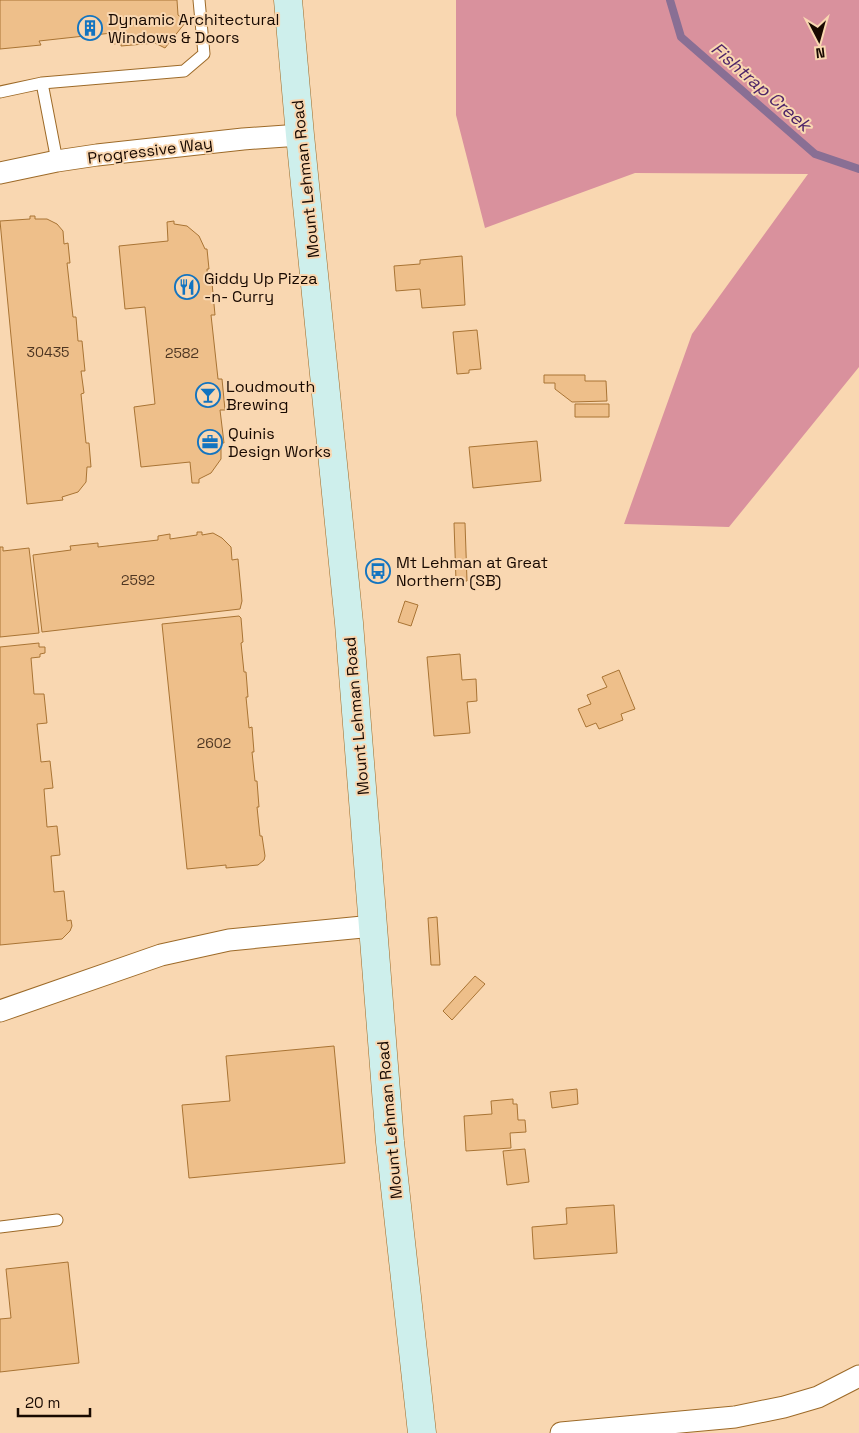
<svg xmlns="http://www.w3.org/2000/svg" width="859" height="1433" viewBox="0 0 859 1433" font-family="'Space Grotesk',sans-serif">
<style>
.forest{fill:#d9919d}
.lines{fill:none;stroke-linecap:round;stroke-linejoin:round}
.stream{stroke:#896f94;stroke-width:8}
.building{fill:#eebf8a;stroke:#a97434}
.service-casing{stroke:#9d6a28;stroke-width:13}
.minor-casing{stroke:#9d6a28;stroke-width:23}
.secondary-casing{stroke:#9d6a28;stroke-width:29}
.service{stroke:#fff;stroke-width:11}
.minor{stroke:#fff;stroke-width:21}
.secondary{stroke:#ceefec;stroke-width:28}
.labels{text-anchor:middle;stroke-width:4;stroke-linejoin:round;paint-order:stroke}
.number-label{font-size:14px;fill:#4e3622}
.poi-label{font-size:16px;fill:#180900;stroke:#f9d7b1;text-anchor:start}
.street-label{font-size:16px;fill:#180900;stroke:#f9d7b1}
.water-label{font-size:18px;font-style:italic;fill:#4e2569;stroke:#f9d7b1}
</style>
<rect width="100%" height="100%" fill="#f9d7b1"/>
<!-- forest -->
<path class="forest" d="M456 0H859V367L729 527 624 524 692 334 808 174 635 173 485 228 456 115Z"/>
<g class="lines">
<!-- stream -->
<path class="stream" d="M670 0 681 37 815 154 859 169"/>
</g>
<!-- building -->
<path class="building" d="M0 0H177L178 15 183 19 182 21 185 23 165 48 155 43 121 46V43L114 44 112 33 39 41 41 45 0 49Z
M30 216H35V219H47L57 224 63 231 64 244 68 243 70 263H67L73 317H76L78 341H82L85 371H81L84 393 81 394 86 443H89L91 467H87L86 482 78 492 62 497 63 500 27 504 0 221 30 219Z
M174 221V224L187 226 199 236 205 249H207L209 269H207L208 284 212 283 215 315H211L218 379H222L225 410H220L224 443H221V459L211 473 199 479V483H192L190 462 141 467 134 407 155 404 145 307 125 309 119 246 168 241 167 222Z
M462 256 465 305 422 308 420 289 396 291 394 266 420 264V260Z
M477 330 481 369 469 370V373L457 374 453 332Z
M544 375H585V381H606L607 401 572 402 555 389V383H544Z
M575 404H609V417H575Z
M537 441 541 481 473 488 469 447Z
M454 523H465L467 581H456Z
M197 532H202V535L213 533 222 538 231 547 232 560 238 559 242 601 240 609 42 632 33 555 71 550 70 546 98 543V547L158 540V536L170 534V539L197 535Z
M0 547H3V551L29 548 39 633 0 637Z
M405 601 418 605 411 626 398 622Z
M239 616 241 618 243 642 241 643 244 672H246L248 697H246L249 728 252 727 254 752H252L255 781H257L259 807H257L260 836H262L265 856 264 860 258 865 226 868V865L187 869 162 624Z
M39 643V647H45V653L40 654V657L31 658 34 694H44L47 723 37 724 41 762 50 761 53 788 44 789 47 827 57 826 60 855 51 856 54 892 64 891 67 921 71 920 72 926 70 931 62 939 0 945V647Z
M460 654 462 680 476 679 477 701 467 702 470 733 434 736 427 657Z
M619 670 635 709 621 714 623 720 599 729 596 723 586 727 578 709 591 704 587 695 607 687 602 677Z
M437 917 440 965H431L428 918Z
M475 976 485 984 452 1020 443 1011Z
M334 1046 345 1163 189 1178 182 1105 230 1101 226 1056Z
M577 1089 578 1104 552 1108 550 1092Z
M513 1099V1104H517L518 1120H525L526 1132 510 1133 511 1148 466 1151 464 1116 492 1114 491 1101Z
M525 1149 529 1182 507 1185 503 1151Z
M614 1205 617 1253 534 1259 532 1227 567 1224 566 1208Z
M68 1262 79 1363 0 1372V1319L11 1318 6 1269Z"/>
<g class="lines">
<defs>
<path id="service" d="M0 92 42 83
M57 161 42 83 184 71 204 54 199 0
M0 1227 57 1220"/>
<path id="minor" d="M0 173 57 161 97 155 243 139 300 135
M0 1011 161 955 229 940 373 926
M561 1433 735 1417 784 1407 818 1397 859 1376"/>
<path id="secondary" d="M288 0 300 135 349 623 390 1142 422 1433"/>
</defs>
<!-- service casing -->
<use href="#service" class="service-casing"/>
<!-- minor casing -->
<use href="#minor" class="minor-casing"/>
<!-- secondary casing -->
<use href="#secondary" class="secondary-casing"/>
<!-- service -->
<use href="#service" class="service"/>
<!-- minor -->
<use href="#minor" class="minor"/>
<!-- secondary -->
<use href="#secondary" class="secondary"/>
</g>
<!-- icons -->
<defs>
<symbol id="building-ring" viewBox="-11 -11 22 22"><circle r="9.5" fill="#f9d7b1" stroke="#1374c0" stroke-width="1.5"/><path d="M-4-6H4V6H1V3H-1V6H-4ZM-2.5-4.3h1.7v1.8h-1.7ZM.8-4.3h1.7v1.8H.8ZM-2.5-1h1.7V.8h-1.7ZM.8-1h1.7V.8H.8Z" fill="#1374c0"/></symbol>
<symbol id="restaurant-ring" viewBox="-11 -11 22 22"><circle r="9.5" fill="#f9d7b1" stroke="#1374c0" stroke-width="1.5"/><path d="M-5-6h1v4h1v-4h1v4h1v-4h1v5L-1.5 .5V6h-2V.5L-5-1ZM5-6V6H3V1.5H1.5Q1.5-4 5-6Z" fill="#1374c0"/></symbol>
<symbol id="bar-ring" viewBox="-11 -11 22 22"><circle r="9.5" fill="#f9d7b1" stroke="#1374c0" stroke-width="1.5"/><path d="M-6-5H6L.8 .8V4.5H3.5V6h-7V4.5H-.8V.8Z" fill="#1374c0"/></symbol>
<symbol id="office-ring" viewBox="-11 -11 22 22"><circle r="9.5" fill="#f9d7b1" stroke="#1374c0" stroke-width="1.5"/><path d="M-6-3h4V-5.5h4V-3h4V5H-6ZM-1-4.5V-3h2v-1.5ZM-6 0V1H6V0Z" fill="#1374c0"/></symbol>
<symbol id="bus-ring" viewBox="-11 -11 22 22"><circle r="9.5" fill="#f9d7b1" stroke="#1374c0" stroke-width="1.5"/><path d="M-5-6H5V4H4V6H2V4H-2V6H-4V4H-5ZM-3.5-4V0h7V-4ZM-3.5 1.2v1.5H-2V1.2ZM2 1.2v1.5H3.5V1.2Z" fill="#1374c0"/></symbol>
</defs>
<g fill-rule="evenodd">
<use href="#building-ring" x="76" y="14" width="28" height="28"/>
<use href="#restaurant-ring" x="173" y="273" width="28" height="28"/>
<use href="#bar-ring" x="194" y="381" width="28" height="28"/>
<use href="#office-ring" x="196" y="428" width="28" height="28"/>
<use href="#bus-ring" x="364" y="557" width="28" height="28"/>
</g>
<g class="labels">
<!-- number labels -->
<g class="number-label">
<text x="48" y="357">30435</text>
<text x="182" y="358">2582</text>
<text x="138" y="585">2592</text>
<text x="214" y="748">2602</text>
</g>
<!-- poi labels -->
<g class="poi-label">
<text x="108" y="25">Dynamic Architectural<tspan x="108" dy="18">Windows &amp; Doors</tspan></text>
<text x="204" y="284">Giddy Up Pizza<tspan x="204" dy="18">-n- Curry</tspan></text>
<text x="226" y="392">Loudmouth<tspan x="226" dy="18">Brewing</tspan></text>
<text x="228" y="439">Quinis<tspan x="228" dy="18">Design Works</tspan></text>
<text x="396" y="568">Mt Lehman at Great<tspan x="396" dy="18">Northern (SB)</tspan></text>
</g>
<!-- street labels -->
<g class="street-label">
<text transform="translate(150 150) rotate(-7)" y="6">Progressive Way</text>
<text transform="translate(305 179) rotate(-96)" y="6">Mount Lehman Road</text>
<text transform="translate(356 716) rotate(-95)" y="6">Mount Lehman Road</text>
<text transform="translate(389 1120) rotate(-95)" y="6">Mount Lehman Road</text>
</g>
<!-- water labels -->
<g class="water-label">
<text transform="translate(761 87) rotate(41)" y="6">Fishtrap Creek</text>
</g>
</g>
<!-- north arrow -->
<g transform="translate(819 40) rotate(174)" stroke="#f9d7b1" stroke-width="4" paint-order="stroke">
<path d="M0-4L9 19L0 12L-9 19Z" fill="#180900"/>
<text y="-8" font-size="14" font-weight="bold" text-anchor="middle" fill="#180900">N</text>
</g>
<!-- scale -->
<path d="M18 1408v8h72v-8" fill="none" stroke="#180900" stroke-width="2.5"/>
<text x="25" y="1408" font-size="15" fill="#180900" stroke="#f9d7b1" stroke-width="4" paint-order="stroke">20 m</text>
</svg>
